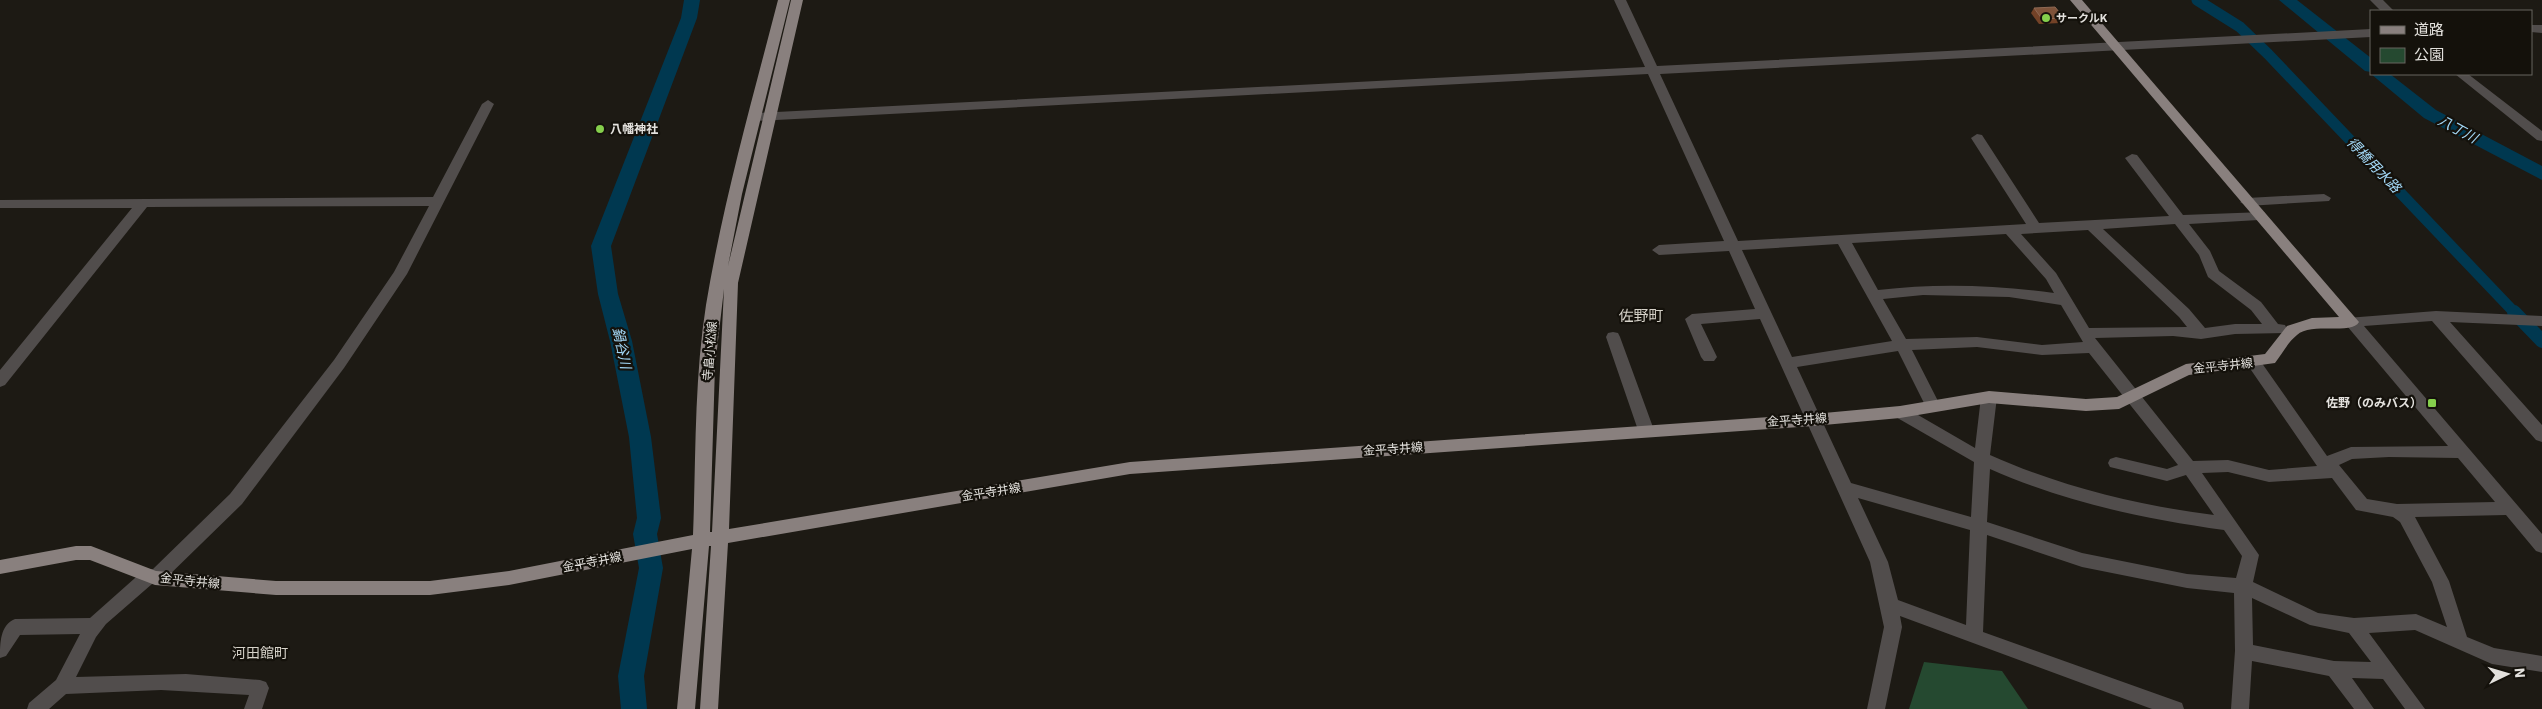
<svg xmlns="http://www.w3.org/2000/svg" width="2542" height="709" viewBox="0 0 2542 709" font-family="'IBM Plex Sans','Noto Sans JP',sans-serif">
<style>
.green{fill:#254930}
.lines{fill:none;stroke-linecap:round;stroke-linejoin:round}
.canal-far1{stroke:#003850;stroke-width:11}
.canal{stroke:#003850;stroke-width:14}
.river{fill:#003850;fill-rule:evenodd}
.minor{fill:#514d4c;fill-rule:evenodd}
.major{fill:#89807e;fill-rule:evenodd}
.wall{fill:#734227}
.building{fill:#7f533a;stroke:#8f6954}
.poi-dot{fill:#85cf4c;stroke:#14110b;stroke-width:2}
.labels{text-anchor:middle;stroke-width:4.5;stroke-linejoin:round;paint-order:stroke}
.far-poi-label{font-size:11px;font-weight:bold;fill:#e3e1dd;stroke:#14110b;text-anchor:start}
.poi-label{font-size:12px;font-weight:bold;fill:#e3e1dd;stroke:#14110b;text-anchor:start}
.street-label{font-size:12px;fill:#e3e1dd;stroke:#14110b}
.water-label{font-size:14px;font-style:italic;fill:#a3d8f7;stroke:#14110b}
.neighbourhood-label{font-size:14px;fill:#d6d2c9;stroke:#14110b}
.quarter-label{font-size:15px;fill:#d6d2c9;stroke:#14110b}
</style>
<rect width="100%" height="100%" fill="#1d1a14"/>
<!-- green -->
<path class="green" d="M1924 662 2002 671 2028 709H1909Z"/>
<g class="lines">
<!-- canal-far1 -->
<path class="canal-far1" d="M2197 0 2240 27 2268 54 2515 313"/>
<!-- canal -->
<path class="canal" d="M2514 312 2542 341"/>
<!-- river -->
<path class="river" d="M684 0H700L697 18 611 246 618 294 632 341 651 437 661 518 657 534 663 568 644 676 647 709H621L618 676 639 568 633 534 637 518 629 437 610 341 598 294 591 246 681 18Z
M2279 0H2297L2371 58V72L2365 71Z
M2371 74H2390L2436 110 2542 166V180L2424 118Z"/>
<!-- minor -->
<path class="minor" d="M1614 0H1626L1657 66 2371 29V37L1660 74 1738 241 2026 224 1971 138 1977 134 1982 135 2039 223 2169 216 2125 158 2132 154 2137 155 2183 215 2264 212 2266 215 2264 218 2259 220 2189 224 2210 251 2219 271 2261 302 2278 324 2285 325 2287 329 2285 333 2235 334 2201 339 2173 336 2095 338 2193 461 2228 460 2269 470 2317 466 2249 367 2246 363 2249 359H2259L2327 456 2351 447 2448 446 2347 326 2345 322 2347 318 2436 311 2542 316V326L2450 322 2542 425V442L2536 440 2432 321 2364 326 2542 534V553L2536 551 2506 515 2415 517 2449 581 2467 637 2494 648 2542 656V672L2492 664 2415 630 2369 633 2425 709H2405L2383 679 2352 678 2374 709H2354L2329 676 2252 661 2249 709H2231L2235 651 2234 593 2187 588 2082 567 1987 535 1983 632 2182 703 2184 709H2152L1900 616 1902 627 1885 709H1867L1884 627 1870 562 1760 319 1701 324 1717 357 1714 361H1704L1701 357 1685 319 1692 314 1755 309 1729 251 1659 255 1652 250 1659 245 1724 241 1648 74 755 121 749 117 755 113 1645 67ZM2175 224 2199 255 2208 277 2251 310 2262 324H2235L2205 328 2189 309 2103 229ZM2088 230 2179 317 2187 327 2089 328 2056 273 2021 234ZM2006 234 2046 279 2054 293C1995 285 1937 283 1878 290L1852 243ZM1838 244 1892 341 1792 357 1742 250ZM1923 295 2009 297 2061 305 2083 342 2042 345 1977 337 1906 339 1883 299ZM1977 347 2042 355 2089 353 2178 465 2167 469 2116 457 2110 459 2108 463 2110 467 2167 481 2186 475 2214 515C2136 505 2062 487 1990 455L1997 397 1994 393H1984L1981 397 1975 448 1906 408H1894L1892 412 1894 416 1974 462 1971 517 1851 483 1797 367 1898 351 1927 409H1937L1940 405 1912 350ZM2389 457 2458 458 2495 502 2397 504 2367 499 2339 465 2352 459ZM1990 469C2064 502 2144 519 2224 530L2242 556 2236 578 2187 574 2082 553 1987 522ZM2228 472 2269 482 2332 478 2356 510 2393 517 2400 522 2432 582 2447 627 2416 614 2354 618 2318 613 2253 582 2259 555 2202 473ZM1858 498 1970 530 1966 625 1898 600 1888 562ZM2252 598 2310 625 2349 633 2371 662 2334 661 2253 645Z
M2370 0H2383L2394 11H2381Z
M2531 25H2542V33L2531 32Z
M2455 74H2468L2542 131V141L2537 140Z
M488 100 494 104 407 274 344 368 242 504 161 583 152 584 106 624 96 637 76 677 186 674 260 680 266 682 269 688 262 709H244L249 695 161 690 66 694 49 709H27L29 703 56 680 80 634 20 635 6 656 0 658C0 643 0 625 15 619L90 618 144 570 153 569 230 494 334 360 394 272 429 206 147 207 5 385 0 387V370L132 208H0V200L433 197 482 104Z
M2324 194 2331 198 2329 201 2247 206 2240 202 2247 198Z
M1613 332 1618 333 1620 337 1654 430 1652 434H1640L1638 430 1606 337 1608 333Z"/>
<!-- major -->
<path class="major" d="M778 0H790L742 194 728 266 791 0H803L738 283 729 529 1130 462 1813 414 1900 406 1989 391 2086 399 2117 397 2186 364 2265 354 2287 326 2312 318 2339 317 2070 0H2082L2359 322C2352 335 2311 322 2297 335 2288 342 2282 354 2275 363L2189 375 2119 409 2086 411 1989 403 1900 418 1813 426 1130 474 728 543 718 709H700L711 546H709L695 709H677L692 549 509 585 430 595H276L155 585 90 560H76L0 574V560L76 546H91L156 571 276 581H430L509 571 693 535C696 459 694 381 706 305 723 202 752 101 778 0ZM724 289 712 532H710L715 366Z"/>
</g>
<!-- wall -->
<path class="wall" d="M2034 8 2064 18 2061 23 2039 24 2031 13Z"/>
<!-- building -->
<path class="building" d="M2055 7 2064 18 2042 19 2034 8Z"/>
<!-- markers -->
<g class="poi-dot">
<circle cx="2046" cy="18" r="5"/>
<circle cx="600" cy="129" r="5"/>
<rect x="2427" y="398" width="10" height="10" rx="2.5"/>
</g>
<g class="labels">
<!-- far-poi labels -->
<g class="far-poi-label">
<text x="2056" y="22">サークルK</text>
</g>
<!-- poi labels -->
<g class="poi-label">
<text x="610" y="133">八幡神社</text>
<text x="2422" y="407" text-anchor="end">佐野（のみバス）</text>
</g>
<!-- street labels -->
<g class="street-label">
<text transform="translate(710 351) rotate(-85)" y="4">寺畠小松線</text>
<text transform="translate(2223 366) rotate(-6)" y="4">金平寺井線</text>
<text transform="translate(1797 420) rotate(-4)" y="4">金平寺井線</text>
<text transform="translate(1393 449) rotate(-4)" y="4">金平寺井線</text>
<text transform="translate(991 492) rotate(-9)" y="4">金平寺井線</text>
<text transform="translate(592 562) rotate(-11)" y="4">金平寺井線</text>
<text transform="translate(190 581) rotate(6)" y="4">金平寺井線</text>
</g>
<!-- water labels -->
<g class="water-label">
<text transform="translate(2458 129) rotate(28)" y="5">八丁川</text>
<text transform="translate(2374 165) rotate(46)" y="5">得橋用水路</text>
<text transform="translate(622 348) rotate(78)" y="5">鍋谷川</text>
</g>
<!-- neighbourhood labels -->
<g class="neighbourhood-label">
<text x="260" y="658">河田館町</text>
</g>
<!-- quarter labels -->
<g class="quarter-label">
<text x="1641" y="321">佐野町</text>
</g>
</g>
<!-- legend -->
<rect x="2370" y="10" width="162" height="65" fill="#14110b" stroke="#67645f"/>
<rect x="2380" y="26" width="25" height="8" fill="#89807e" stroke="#67645f"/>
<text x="2414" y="35" font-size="15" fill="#e3e1dd">道路</text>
<rect x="2380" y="48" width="25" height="15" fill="#254930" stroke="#67645f"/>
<text x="2414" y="60" font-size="15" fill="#e3e1dd">公園</text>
<!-- north arrow -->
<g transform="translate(2507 674) rotate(85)" stroke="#14110b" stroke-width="4" paint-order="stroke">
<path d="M0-4L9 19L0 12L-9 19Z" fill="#e3e1dd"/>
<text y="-8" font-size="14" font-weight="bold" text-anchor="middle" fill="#e3e1dd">N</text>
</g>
</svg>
